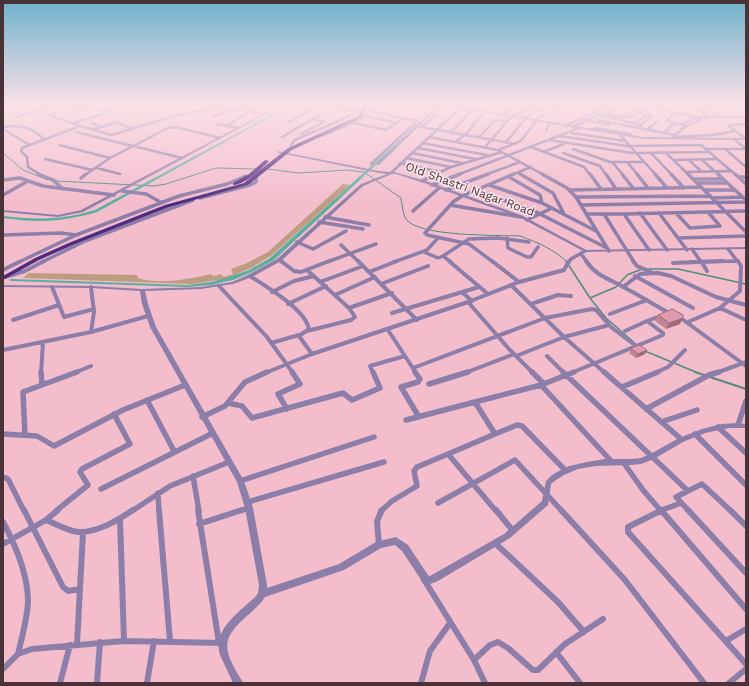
<svg xmlns="http://www.w3.org/2000/svg" width="749" height="686" viewBox="0 0 749 686" font-family="'Work Sans',sans-serif">
<style>
.green{fill:#be9c81}
.lines{fill:none;stroke-linecap:round;stroke-linejoin:round}
.stream-far2{stroke:#558a81;stroke-width:1}
.stream-far1{stroke:#558a81;stroke-width:1.5}
.stream{stroke:#558a81;stroke-width:2}
.canal{fill:#5aafa0;fill-rule:evenodd}
.minor-far4{stroke:#8d7ea9;stroke-width:2.5}
.minor-far3{stroke:#8d7ea9;stroke-width:3.5}
.minor-far2{stroke:#8d7ea9;stroke-width:4}
.minor-far1{stroke:#8d7ea9;stroke-width:5.5}
.minor{stroke:#8d7ea9;stroke-width:6}
.tertiary{fill:#8d7ea9;fill-rule:evenodd}
.trunk{fill:#502a7e;fill-rule:evenodd}
.wall{fill:#c18596}
.shaded-wall{fill:#9d6c7a}
.building{fill:#e09baf;stroke:#9d6c7a}
.labels{text-anchor:middle;stroke-width:3;stroke-linejoin:round;paint-order:stroke}
.far-street-label{font-size:12px;fill:#493339;stroke:#ffe8ee}
</style>
<rect width="100%" height="100%" fill="#f3bdcc"/>
<!-- green -->
<path class="green" d="M343 184 350 185 272 255 253 267 225 279 191 284 23 278 29 273 137 275 138 278C160 285 189 279 211 274L213 276 221 274 224 277 233 274 231 269 247 263 268 252Z"/>
<g class="lines">
<!-- stream-far2 -->
<path class="stream-far2" d="M3 153 23 170 48 180
M267 169 299 173 347 170 364 172 401 198C402 204 403 214 406 219 418 237 498 235 520 236 537 242 555 250 567 262
M56 181 154 186 166 184 216 168 257 169"/>
<!-- stream-far1 -->
<path class="stream-far1" d="M566 261 590 298 606 318 637 345
M648 269H678L746 284
M590 298 616 287 627 275 642 269
M645 351 698 373"/>
<!-- stream -->
<path class="stream" d="M695 372 704 375
M710 377 746 389"/>
<!-- canal -->
<path class="canal" d="M288 106H291L97 212C62 222 39 223 3 218V216C37 220 62 220 95 210Z
M437 106H439L274 260 252 272 233 280 211 285 187 287 11 281 9 280 11 279 187 285 211 282 229 277 249 270 270 258Z"/>
<!-- minor-far4 -->
<path class="minor-far4" d="M324 106 357 111
M416 106 422 107
M646 106 696 117H746
M696 106 708 117
M706 106 718 117
M9 108 16 106
M68 108 75 106
M116 109 106 113 101 110 117 106
M476 110 481 106
M77 111 95 106
M251 111 263 115
M370 111 417 121 413 125 415 126 515 144
M638 112 651 116 638 128
M676 112 666 121 686 126
M55 113 49 115 80 126
M592 113 641 125
M606 114 622 106
M607 114 627 118 650 107
M502 115 518 106
M214 116 242 108
M366 116 397 123
M16 117 53 106
M620 117 638 108
M581 119 609 125
M598 120 675 135 686 126 701 120 696 117
M289 122 318 106
M74 123 106 113
M92 123 101 127
M353 123 386 130 404 118
M217 124 238 128
M634 124 647 115
M746 124 728 125 746 139
M681 125 697 117
M565 126 609 106
M3 127C17 125 34 127 43 139
M422 127 436 114
M572 127 599 115
M3 129 28 144
M92 130 117 122 133 129
M546 130 550 124
M592 130 596 128 630 134
M647 130 658 120
M76 132 182 158
M451 132 472 110
M571 133 626 141
M664 133 674 123
M301 134 324 122 313 119
M620 135 656 175
M321 136 353 123 364 117 370 111V106
M560 136 627 146 701 145 736 175
M282 137 321 114
M429 137 498 150 544 175
M479 137 495 120 507 121
M673 137 713 135 735 131
M734 139 746 149
M549 140 632 153 708 152
M455 142 465 135 484 112
M506 142 528 116 546 106
M422 143 487 155
M59 145 110 158
M291 145 295 140 354 114 358 106
M485 147 511 117 535 106
M531 147 584 167 590 175
M418 148 475 159
M573 149 613 163 623 175
M705 149H746
M725 149 746 167
M498 150 521 141 539 117 561 106
M543 152 564 144
M412 153 461 163
M563 153 600 166 606 175
M651 153 672 175
M666 153 689 175
M406 158 451 167
M45 159 92 170
M701 159 719 175
M673 160 717 159
M689 160 702 172
M611 162H644
M627 162 638 175
M400 163 440 172
M371 164 413 125
M378 164 435 109 441 106
M97 168 120 174
M686 172 732 171
M518 173 522 175
M41 175 28 167 27 157 21 151 22 148 80 126 112 135 177 115 208 109 240 106 251 111 226 126
M85 175 110 158 168 128 175 127 220 138
M434 175 451 167 502 152
M457 175 579 128
M485 175 520 162
M511 175 531 167"/>
<!-- minor-far3 -->
<path class="minor-far3" d="M38 174 53 180 63 189
M520 174 553 193 564 214
M542 174 567 188 576 197 609 251
M590 174 601 189
M606 174 616 189
M622 174 633 188
M637 174 648 188
M671 174 684 188
M688 174 746 232
M735 174 746 184
M509 177 540 195 542 203
M738 177H746
M81 178 86 174
M693 179H723L718 174
M723 179 746 200
M3 180 20 178 43 186 114 195
M422 181 436 174
M697 183H727
M432 185 460 174
M489 185 542 203 596 231
M667 188 701 187
M446 190 488 174
M476 190 534 211 605 247
M570 190 667 188 655 174
M704 190H735
M122 191 146 194 162 203
M3 195 28 181
M576 197 710 196
M200 198 250 185 256 182V177
M712 198 743 197
M450 205 521 217
M581 205 746 202
M413 211 439 188
M640 213 667 250
M659 213 687 250
M676 213 690 228 720 226 708 212
M586 214H624L649 250
M604 214 634 262
M624 214 746 211
M325 217 369 225
M527 220 552 208
M319 222 363 229
M3 235 61 233 76 235 19 262
M76 235 179 196 227 184 246 176
M507 238 508 248 527 257H531L538 247
M678 238 746 236
M297 242 313 249 346 231
M341 245 359 262
M692 249 701 262
M728 249 738 262
M424 252 438 258 443 256
M581 254 587 262
M279 260 282 262
M42 262 85 241 193 200
M327 262 376 244
M394 262 427 250 438 238
M451 262 443 256 469 239 498 238 529 242
M493 262 469 244 427 235 425 233 453 202 462 196 514 174
M569 262 571 259 585 251
M690 262 738 261"/>
<!-- minor-far2 -->
<path class="minor-far2" d="M281 261 294 271 301 272 329 261
M358 261 417 320
M449 261 488 294
M492 261 519 282
M586 261C597 277 612 280 627 289 642 297 656 306 671 314
M633 261 637 266 651 272
M701 261 707 271
M673 263 723 261
M3 270 21 261
M307 270 349 308 355 317 351 320 307 331
M369 272 397 261
M250 276C267 287 305 309 309 329L299 336 312 354
M635 276 693 308
M5 277 25 271 44 261
M320 282 363 266
M381 284 428 266
M511 285 564 337 605 373
M219 286 267 337 293 373
M52 287 64 317 94 309
M91 287 94 312 91 332
M623 287 640 274 658 273 671 276 716 297 746 305
M272 292 294 281 314 276
M462 292 472 301
M335 295 375 277
M468 302 509 349 533 373
M288 304 326 286
M531 304 558 295 571 296
M349 308 392 293
M720 308 746 320
M392 313 479 287
M610 314 647 300
M678 316 746 366
M13 320 59 305
M688 322 720 308 740 291 741 266 738 261
M388 330 416 373
M625 331 647 321
M271 343 299 335
M3 350 91 332 148 316
M516 356 564 337 609 325
M547 356 564 373
M413 368 545 318 592 309 596 310 611 327 636 346
M41 373 43 342
M74 373 91 366
M265 373 312 354 468 302 519 282 564 270 569 261
M373 373 370 366 405 356
M465 373 514 354
M571 373 663 335V333L647 321 663 315
M655 373 668 367 685 350
M716 373 746 362"/>
<!-- minor-far1 -->
<path class="minor-far1" d="M41 372 42 384
M415 372 420 379 418 382 401 387 419 417
M532 372 544 384
M563 372 687 490
M604 372 681 439
M429 384 468 372
M541 385 612 462
M622 387 658 372
M147 400 174 451
M228 403 242 406 252 418 343 393 352 400 380 388 373 372
M287 409 278 394 300 384 292 372
M646 409 709 375 719 372
M202 417 225 406 245 382 267 372
M406 420 475 402
M661 422 697 410
M738 425 746 401
M718 427 746 453
M3 434 37 436 54 446 123 410 185 385
M495 434 517 425 522 426 566 471
M695 434 746 485
M25 435 23 392 77 372
M623 462 643 490 661 511
M193 476 199 511
M3 477 8 479 24 511
M240 481 374 437
M101 489 213 433
M158 493 159 511
M248 502 384 462
M438 503 515 460 562 511
M56 511 88 485 80 472 82 469 130 444 114 414
M132 511 170 486 229 462
M239 511 249 508
M381 511 392 501 417 486 414 471 417 467 448 454
M496 511 448 454 495 434 475 402 541 385 574 372
M659 511 681 503
M689 511 676 497 702 484 731 511"/>
<!-- minor -->
<path class="minor" d="M24 510 63 587 68 591 80 589
M159 510 170 641
M198 510 219 643
M496 510 513 531
M561 510 625 580 704 683
M661 510 746 609
M662 510 628 527V532L746 664
M688 510 746 573
M730 510 746 526
M120 519 124 641
M46 520 58 510
M3 522C16 546 28 574 28 602 27 620 22 637 18 654
M199 524 242 510
M3 544 46 520C56 524 68 531 78 532 97 533 118 520 133 510
M496 544 558 602 584 632
M379 545 377 521 382 510
M423 578 474 660 485 683
M726 641 746 629
M77 644 83 533
M556 652 580 683
M474 660 490 645 498 642 508 648 533 670H538L565 644 603 619
M3 669 18 654 32 649 124 641 222 643
M60 683 70 645
M97 683 100 642
M147 683 154 641
M421 683 430 651 450 623
M729 683 746 669"/>
<!-- tertiary -->
<path class="tertiary" d="M278 106H281L83 212 58 217 3 212V210L58 215 81 210Z
M450 106H454L643 137 746 138V140L643 139 461 109 394 172 426 181 523 216 586 250 746 247V249L585 252 521 218 424 183 396 174H392L363 186 281 261 252 277 233 284 201 289 145 291 148 304 156 327 244 481 253 508 267 585V588L339 564 376 542 396 537 408 545 428 575 430 576 504 534 542 501 546 481 552 475 559 471 569 466 587 462 605 459H631L641 458 654 452 679 438 702 429 721 424 738 423 746 424V428H729L705 433 683 442 654 459 641 464 631 465 596 466 578 469 564 475 556 480 551 484 548 505 510 538 438 581 430 584 422 581 402 551 395 545 381 548 344 570 265 597C254 615 222 628 228 652 230 663 238 673 243 683H233L220 655C212 629 240 612 256 596L258 593 259 585 245 508 237 482 150 327 142 304 140 291 91 288 3 287V285L91 286 142 289 201 287 232 282 248 275 277 259 361 184 387 174 379 173 279 153H278V151L379 171 390 172 458 108 450 107Z
M727 106H729L746 119V121Z"/>
<!-- trunk -->
<path class="trunk" d="M363 106H367L361 118 292 150 248 185 169 207 75 244 39 260 3 280V276L35 258 71 242 165 205 244 183 288 148 358 116Z
M265 160 269 161C262 169 244 185 233 185V183L249 174Z"/>
</g>
<!-- wall -->
<path class="wall" d="M658 315 680 324 666 329 655 321Z
M631 348 645 354 636 358 629 353Z"/>
<!-- shaded-wall -->
<path class="shaded-wall" d="M683 318 680 324 666 329 669 323Z
M647 350 645 354 636 358 638 354Z"/>
<!-- building -->
<path class="building" d="M672 309 683 315V318L669 323 658 315Z
M639 345 647 350 638 354 631 348Z"/>
<!-- sky -->
<linearGradient id="sky" x2="0" y2="1"><stop stop-color="#6fb2cb"/><stop offset="0.52" stop-color="#fae1e8"/><stop offset="1" stop-color="#fae1e8" stop-opacity="0"/></linearGradient>
<rect width="749" height="202" fill="url(#sky)"/>
<g class="labels">
<!-- far-street labels -->
<g class="far-street-label">
<text transform="translate(470 189) rotate(20)" y="4">Old Shastri Nagar Road</text>
</g>
</g>
<!-- border -->
<rect width="749" height="686" fill="none" stroke="#493339" stroke-width="8"/>
</svg>
